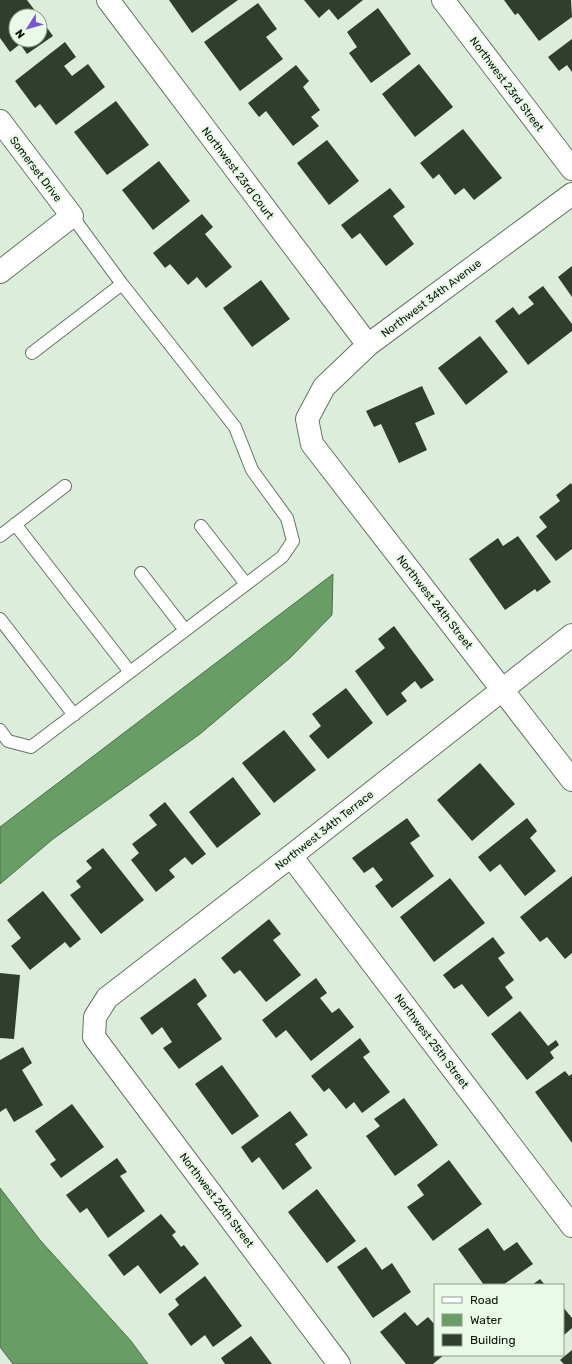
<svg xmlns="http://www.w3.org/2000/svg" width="572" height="1364" viewBox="0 0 572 1364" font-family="Rubik,sans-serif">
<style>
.water{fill:#699d66;stroke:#4d734b}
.building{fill:#2f3e2e}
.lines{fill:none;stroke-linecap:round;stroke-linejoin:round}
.lane-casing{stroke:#647463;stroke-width:14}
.street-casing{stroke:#647463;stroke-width:24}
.lane{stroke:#fff;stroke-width:12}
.street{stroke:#fff;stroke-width:22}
.labels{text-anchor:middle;stroke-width:4;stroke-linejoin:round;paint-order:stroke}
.street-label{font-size:11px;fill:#0b110b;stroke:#e9fbe8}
</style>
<rect width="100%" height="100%" fill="#dceedb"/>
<!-- water -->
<path class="water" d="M333 574 332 615 290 658 200 734 53 839 0 884V827Z
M0 1188 40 1240 131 1341 148 1364H13L0 1347Z"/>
<!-- building -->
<path class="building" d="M0 0H27L39 16H16V40H40V18L53 36 27 54 20 44 10 52 0 38Z
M169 0H238L192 33Z
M304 0H363L338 20 329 9 319 18Z
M504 0H571L572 17 539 41 518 13 515 15Z
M258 3 277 29 266 37 283 59 240 91 204 42Z
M378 8 411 54 371 83 349 53 357 47 347 32Z
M572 39V72L567 65 559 71 548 57Z
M65 42 76 57 64 66 72 76 88 64 105 87 56 125 40 104 35 108 15 81Z
M419 64 453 107 415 137 382 94Z
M296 65 309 81 303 87 320 110 311 117 319 126 293 146 266 111 259 117 248 103Z
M116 101 149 145 107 175 74 132Z
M463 129 502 178 474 200 464 188 455 195 439 174 433 179 420 163Z
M327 140 359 181 329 205 297 163Z
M159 161 190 201 153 230 122 190Z
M390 188 405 207 393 216 414 244 386 266 360 233 352 239 341 225Z
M202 214 213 227 205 234 232 267 206 288 197 277 188 285 170 264 165 268 153 253Z
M572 266V297L558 277Z
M261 280 290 319 252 347 223 308Z
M543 286 572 324V331L528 365 495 321 513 307 519 315 534 304 528 297Z
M480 336 508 372 466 405 438 368Z
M422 386 435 414 415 423 427 450 399 463 381 424 374 427 366 411Z
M571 483 572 485V549L556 561 536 536 547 527 539 517 560 501 556 495Z
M518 536 551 582 537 592 535 589 505 610 469 559 498 538 503 546Z
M394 626 434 680 421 689 415 681 401 693 407 701 387 716 355 671 385 648 378 639Z
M346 688 373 723 328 759 309 736 321 726 312 714Z
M284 730 316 770 274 803 242 763Z
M480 763 515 804 472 841 437 800Z
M233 777 261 814 217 848 189 812Z
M165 802 206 854 192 865 185 857 169 870 175 877 156 892 131 860 139 853 132 844 157 825 149 815Z
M407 818 420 836 410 843 434 876 392 908 375 886 383 880 373 867 364 873 352 858Z
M527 818 537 831 530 838 556 871 525 896 500 864 490 872 478 857Z
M103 848 144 900 101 934 70 895 81 887 76 881 92 868 86 861Z
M572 876V953L565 959 547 937 540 942 520 917Z
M450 878 485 923 434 962 400 917Z
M43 891 81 939 70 948 65 942 30 970 11 946 21 938 7 920Z
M269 919 281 934 273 940 301 975 266 1002 240 970 234 974 221 958Z
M493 937 505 953 498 958 514 980 505 987 513 998 488 1017 462 984 454 989 443 975Z
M0 973 20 975 14 1039 0 1038Z
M195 978 207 996 197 1004 222 1039 179 1069 163 1048 172 1042 162 1027 152 1035 140 1018Z
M316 978 327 993 320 998 332 1013 339 1008 354 1027 311 1061 286 1030 276 1038 262 1020Z
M520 1011 548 1046 556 1040 559 1045 550 1052 554 1058 527 1080 491 1034Z
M360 1038 370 1052 363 1057 390 1092 362 1113 354 1102 346 1109 329 1088 324 1092 311 1076Z
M23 1047 32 1063 22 1070 43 1105 14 1122 6 1108 0 1112V1060Z
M222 1065 259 1116 232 1135 195 1084Z
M565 1071 569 1076 572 1074V1143L535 1092Z
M404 1098 438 1145 395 1176 366 1136 380 1126 374 1119Z
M72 1104 104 1147 61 1178 50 1164 56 1160 35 1131Z
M290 1111 308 1135 295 1144 312 1168 283 1190 259 1157 252 1163 241 1147Z
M117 1158 127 1172 120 1176 145 1211 108 1238 87 1208 80 1213 66 1195Z
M449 1160 482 1204 433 1241 407 1207 424 1195 417 1185Z
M317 1189 356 1241 327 1263 288 1212Z
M161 1214 176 1232 172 1235 181 1247 184 1245 199 1264 160 1294 138 1265 124 1276 108 1255Z
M488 1228 504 1251 517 1242 533 1264 503 1285H484L458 1249Z
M366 1247 382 1270 392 1263 411 1292 373 1318 337 1267Z
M205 1276 242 1326 213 1347 205 1335 191 1346 168 1314 179 1305 175 1299Z
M540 1279 545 1285H532Z
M563 1307 572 1318V1328L563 1336Z
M405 1312 417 1326 428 1317 435 1325V1355H444L433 1364H406L380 1332Z
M251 1336 272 1364H225L221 1358Z
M572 1350V1364H564L560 1360Z"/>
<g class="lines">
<defs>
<path id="lane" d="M32 353 122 284
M15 524 130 672
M201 526 246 584
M0 536 65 486
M141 573 185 630
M0 619 74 715
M0 730 8 741 31 747 282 557 293 541 287 518 252 470 235 427 122 284 72 216"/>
<path id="street" d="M108 0 368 345
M443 0 572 169
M0 121 72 216 0 272
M572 194 368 345 324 387 307 419 312 444 572 780
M291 856 572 1226
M339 1364 94 1037 95 1017 107 998 291 856 572 635"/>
</defs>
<!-- lane casing -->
<use href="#lane" class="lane-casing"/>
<!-- street casing -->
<use href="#street" class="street-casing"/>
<!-- lane -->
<use href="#lane" class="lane"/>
<!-- street -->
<use href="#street" class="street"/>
</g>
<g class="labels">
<!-- street labels -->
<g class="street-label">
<text transform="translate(507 84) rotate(53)" y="4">Northwest 23rd Street</text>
<text transform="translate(36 169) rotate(53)" y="4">Somerset Drive</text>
<text transform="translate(238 173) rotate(53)" y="4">Northwest 23rd Court</text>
<text transform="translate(431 298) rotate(-37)" y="4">Northwest 34th Avenue</text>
<text transform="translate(435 602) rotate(52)" y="4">Northwest 24th Street</text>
<text transform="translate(324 830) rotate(-38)" y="4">Northwest 34th Terrace</text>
<text transform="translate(432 1041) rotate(53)" y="4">Northwest 25th Street</text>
<text transform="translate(217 1200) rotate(53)" y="4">Northwest 26th Street</text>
</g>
</g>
<!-- legend -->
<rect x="434" y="1284" width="130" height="72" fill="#e9fbe8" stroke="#909d90"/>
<rect x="442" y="1297" width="20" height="6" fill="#ffffff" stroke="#909d90"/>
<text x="470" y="1304" font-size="12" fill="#0b110b">Road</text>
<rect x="442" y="1314" width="20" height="12" fill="#699d66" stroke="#909d90"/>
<text x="470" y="1324" font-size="12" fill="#0b110b">Water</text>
<rect x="442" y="1334" width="20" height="12" fill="#2f3e2e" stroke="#909d90"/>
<text x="470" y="1344" font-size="12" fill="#0b110b">Building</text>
<!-- north arrow -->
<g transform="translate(28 28) rotate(233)"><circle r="19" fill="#e9fbe8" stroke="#909d90"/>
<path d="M0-3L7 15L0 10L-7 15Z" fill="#7955cf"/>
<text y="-6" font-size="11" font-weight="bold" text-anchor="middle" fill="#0b110b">N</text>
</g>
</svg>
